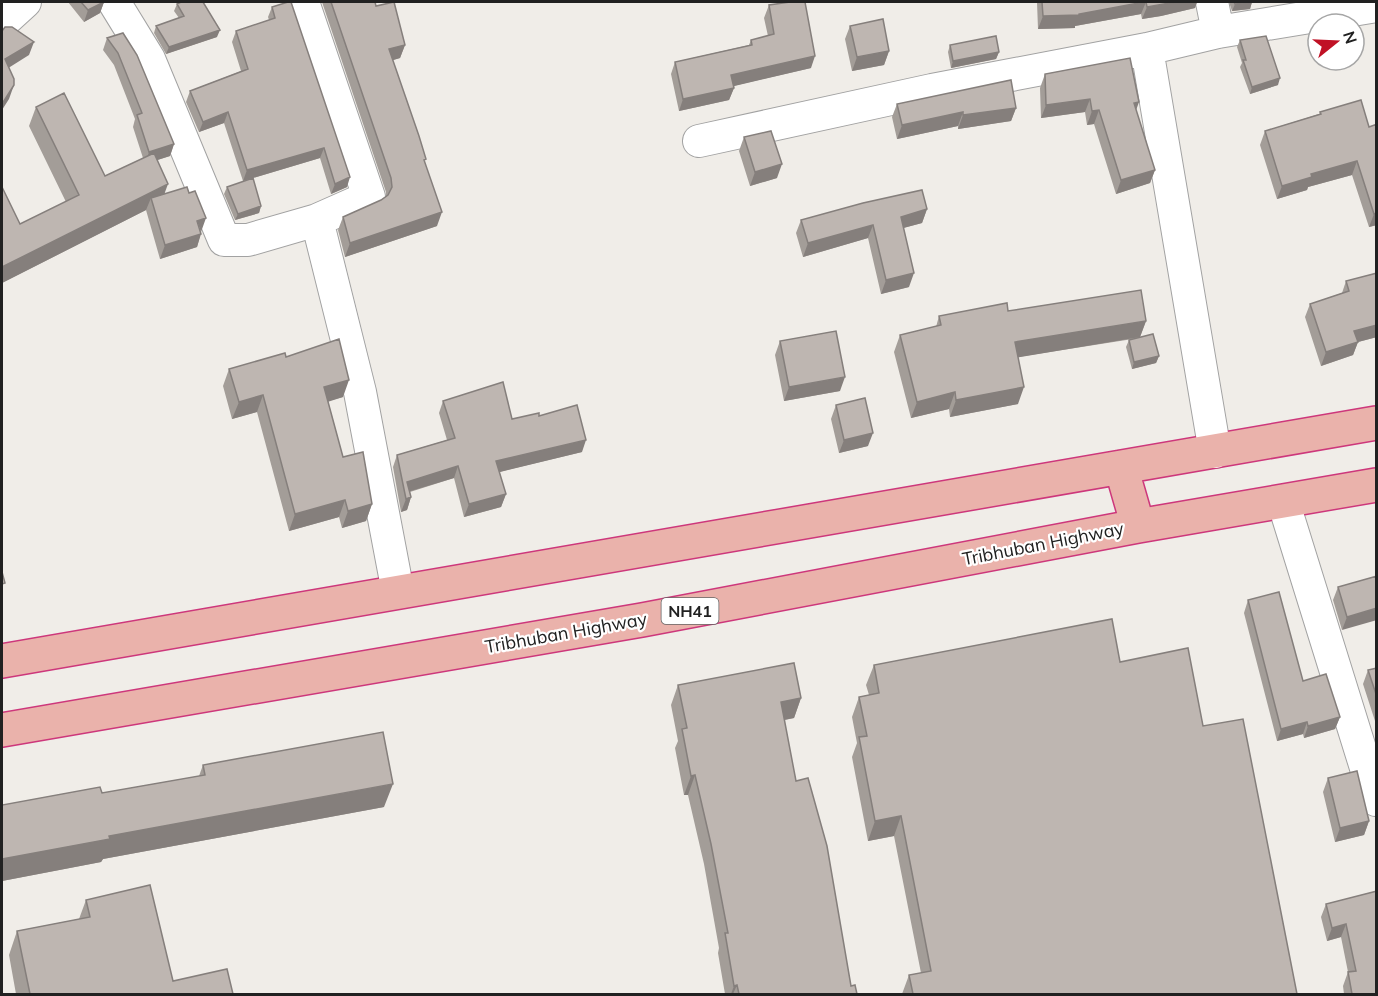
<svg xmlns="http://www.w3.org/2000/svg" width="1378" height="996" viewBox="0 0 1378 996" font-family="Mulish,sans-serif">
<style>
.lines{fill:none;stroke-linecap:round;stroke-linejoin:round}
.minor-casing{stroke:#a2a2a2;stroke-width:34}
.trunk-casing{stroke:#cd377b;stroke-width:36}
.minor{stroke:#fff;stroke-width:32}
.trunk{stroke:#eab2ab;stroke-width:33}
.wall{fill:#a39d98}
.shaded-wall{fill:#857f7c}
.building{fill:#beb6b1;stroke:#857f7c;stroke-width:1.5}
.labels{text-anchor:middle;stroke-width:4.5;stroke-linejoin:round;paint-order:stroke}
.shield{fill:#fff;stroke:#646464;stroke-width:1.5}
.shield-label{font-size:16px;font-weight:bold;fill:#212121}
.street-label{font-size:18px;fill:#212121;stroke:#fff}
</style>
<rect width="100%" height="100%" fill="#f0ede8"/>
<g class="lines">
<defs>
<path id="minor" d="M114 2 149 59 224 240H248L317 220
M303 2 369 197 317 220 360 392 398 592
M1212 2 1218 32
M2 23 25 2
M1147 49 1215 452
M699 141 932 90 1147 49 1218 32 1376 6
M1283 501 1376 800"/>
<path id="trunk" d="M1121 467 1138 526
M2 661 1376 423
M2 730 642 620 1138 526 1376 485"/>
</defs>
<!-- minor casing -->
<use href="#minor" class="minor-casing"/>
<!-- trunk casing -->
<use href="#trunk" class="trunk-casing"/>
<!-- minor -->
<use href="#minor" class="minor"/>
<!-- trunk -->
<use href="#trunk" class="trunk"/>
</g>
<!-- wall -->
<path class="wall" d="M68 2H104L100 13 84 22Z
M322 2H375L376 6 405 45 400 58 392 60 425 163 437 226 345 257 338 230 343 217 381 200 386 196V192Z
M1037 2H1197L1195 8 1161 16 1142 19 1141 14 1075 26V28L1038 29Z
M1229 2H1252L1250 9 1232 11Z
M177 4 217 37 166 54 154 33 156 26 179 18 174 11Z
M769 5 811 68 733 86 734 88 729 100 679 111 671 74 675 62 749 45 751 40 768 36 764 18Z
M272 7 347 187 331 194 320 158 243 181 224 123 199 132 186 102 190 91 241 71 232 42 236 31 269 20 268 17Z
M850 26 889 51 884 65 852 71 845 39Z
M123 33 174 144 170 156 157 160 165 194 201 232 197 247 160 259 146 210 2 283V187L20 224 66 202 29 126 36 107 105 176 143 158 133 127 135 119 114 65 103 50 107 38Z
M1240 40 1278 85 1250 94 1240 67 1242 63 1237 47Z
M950 45 999 52 996 59 951 68 948 52Z
M1045 74 1136 110 1155 170 1150 183 1116 194 1094 124 1087 125 1085 112 1041 118 1040 88Z
M897 104 1016 108 1011 121 958 129V126L897 139 892 117Z
M1320 112 1369 127 1377 124V225L1369 227 1352 175 1308 187 1307 190 1277 199 1260 145 1265 131 1319 114Z
M744 137 777 178 750 186 739 151Z
M227 187 261 206 259 213 235 220 224 194Z
M927 209 922 223 903 228 909 287 881 294 868 238 803 257 796 233 801 220Z
M1377 273V337L1358 342 1353 355 1321 366 1305 317 1310 304 1342 293 1346 281Z
M1008 311 1146 321 1140 337 1159 356 1156 363 1132 369 1126 347 1129 340 1139 338 1018 357V404L950 417 949 409 911 418 894 352 900 335 936 327 939 316Z
M780 341 840 391 784 401 775 355Z
M286 357 343 397 328 401 343 457 372 504 366 521 342 528 339 517 289 531 257 412 232 419 223 386 229 369Z
M443 401 512 419 539 416 582 452 499 472 506 494 501 507 464 517 454 478 410 492 411 497 407 510 401 512 393 467 397 455 447 440 439 413Z
M836 405 868 446 839 453 831 419Z
M1377 576 1342 630 1333 600 1338 587Z
M1248 600 1303 681 1340 717 1335 729 1304 738 1303 734 1277 741 1244 613Z
M1120 662 1203 726 1297 994H902L909 975 921 973 894 836 868 841 852 757 857 743 852 717 859 697 869 695 866 685 874 665Z
M1377 668V720L1375 721 1363 684 1368 670Z
M678 685 801 698 794 718 784 720 796 781 851 986 857 994H725L718 953 719 948 704 864 688 795H684L675 748 678 741 671 705Z
M203 765 384 807 103 859 101 862 2 881V805L102 793 199 776Z
M1328 778 1369 821 1364 835 1335 842 1323 792Z
M1377 891V994H1344L1343 986 1348 972 1341 937 1327 941 1321 917 1326 904Z
M86 900 173 981 233 994H16L9 955 17 931 79 919Z"/>
<!-- shaded-wall -->
<path class="shaded-wall" d="M104 2 100 13 84 22 88 10Z
M1146 2 1141 14 1075 26V28L1038 29 1043 16 1079 14Z
M1175 2H1197L1195 8 1161 16 1142 19 1147 7Z
M1252 2 1250 9 1232 11 1235 4Z
M220 30 217 37 166 54 169 47Z
M34 42 29 55 2 72 5 59Z
M405 45 400 58 384 63 389 49Z
M889 51 884 65 852 71 857 57Z
M999 52 996 59 951 68 953 61Z
M815 56 811 68 726 88 731 75Z
M1280 78 1278 85 1250 94 1252 87Z
M14 85 9 99 2 110V104Z
M734 88 729 100 679 111 683 99Z
M1090 99 1085 112 1041 118 1046 105Z
M1139 102 1134 116V103Z
M1016 108 1011 121 958 129 963 115Z
M1099 110 1094 124 1087 125 1092 111Z
M228 112 224 123 199 132 203 122Z
M963 112 958 126 897 139 902 125Z
M174 144 170 156 145 164 149 152Z
M324 148 320 158 243 181 247 170Z
M1357 161 1352 175 1308 187 1307 190 1277 199 1282 186 1311 174Z
M782 164 777 178 750 186 755 172Z
M1155 170 1150 183 1116 194 1121 180Z
M350 177 347 187 331 194 335 184Z
M168 184 161 203 151 198 146 210 2 283V267Z
M261 206 259 213 235 220 238 214Z
M927 209 922 223 896 230 901 217Z
M442 212 437 226 345 257 350 243Z
M1377 213V225L1369 227 1374 214Z
M206 218 201 232 197 221Z
M873 225 868 238 803 257 808 243Z
M201 234 197 247 160 259 165 245Z
M914 273 909 287 881 294 886 280Z
M1146 321 1140 337 1008 359 1015 342Z
M1377 325V337L1358 342 1353 355 1321 366 1326 352 1354 331Z
M1159 356 1156 363 1132 369 1134 362Z
M845 377 840 391 784 401 789 387Z
M349 380 343 397 318 405 324 387Z
M1024 387 1018 404 950 417 956 400Z
M955 392 949 409 911 418 917 402Z
M263 395 257 412 232 419 239 402Z
M873 433 868 446 839 453 844 440Z
M586 440 582 452 492 474 496 461Z
M458 466 454 478 404 493 407 482Z
M506 494 501 507 464 517 469 504Z
M411 497 407 510 401 512 406 499Z
M345 500 339 517 289 531 295 514Z
M372 504 366 521 342 528 348 511Z
M1377 608V620L1342 630 1347 617Z
M801 698 794 718 774 722 781 702Z
M1340 717 1335 729 1304 738 1308 726Z
M1307 722 1303 734 1277 741 1281 729Z
M695 775 688 795H684L691 776Z
M393 784 384 807 103 859 101 862 2 881V859L109 836Z
M901 816 894 836 868 841 875 821Z
M1369 821 1364 835 1335 842 1340 828Z
M1346 924 1341 937 1327 941 1332 928Z
M737 985 733 994H731L734 986Z"/>
<!-- building -->
<path class="building" d="M81 2H104L88 10Z
M181 2H203L220 30 169 47 156 26 184 16 177 4Z
M288 2H291L350 177 335 184 324 148 247 170 228 112 203 122 190 91 248 69 236 31 275 18 272 7Z
M331 2H375L376 6 394 2 405 45 389 49 419 136 426 159 424 160 442 212 350 243 343 217 381 200 388 195 392 187 391 178Z
M790 2H805L815 56 731 75 734 88 683 99 675 62 752 45 751 40 774 34 769 5Z
M1042 2H1144L1079 14V15L1043 16Z
M1146 2H1175L1147 7Z
M1234 2H1252L1235 4Z
M883 19 889 51 857 57 850 26Z
M5 27H12L34 42 5 59 14 79V85L2 104V31Z
M123 33 137 55 174 144 149 152 137 115 142 113 118 53 107 38Z
M996 36 999 52 953 61 950 45Z
M1266 36 1280 78 1252 87 1243 60H1246L1240 40Z
M1130 58 1139 102 1134 103 1155 170 1121 180 1099 110 1092 111 1090 99 1046 105 1045 74Z
M1011 80 1016 108 963 115V112L902 125 897 104Z
M64 93 105 176 154 153 168 184 2 267V187L20 224 79 195 36 107Z
M1361 100 1369 127 1377 124V213L1374 214 1357 161 1311 174 1312 177 1282 186 1265 131 1321 114 1320 112Z
M771 131 782 164 755 172 744 137Z
M253 178 261 206 238 214 227 187Z
M187 187 189 193 195 191 206 218 197 221 201 234 165 245 151 198Z
M922 190 927 209 901 217 914 273 886 280 873 225 808 243 801 220 863 203Z
M1377 273V325L1354 331 1358 342 1326 352 1310 304 1349 291 1346 281Z
M1141 290 1146 321 1015 342 1024 387 956 400 955 392 917 402 900 335 941 325 939 316 1007 303 1008 311Z
M836 331 845 377 789 387 780 341Z
M1153 334 1159 356 1134 362 1129 340Z
M339 339 349 380 324 387 343 457 363 452 372 504 348 511 345 500 295 514 263 395 239 402 229 369 285 353 286 357Z
M503 382 512 419 539 413V416L577 405 586 440 496 461 506 494 469 504 458 466 407 482 411 497 406 499 397 455 455 438 443 401Z
M865 398 873 433 844 440 836 405Z
M2 572 5 583 2 584Z
M1377 576V608L1347 617 1338 587Z
M1279 592 1303 681 1326 674 1340 717 1308 726 1307 722 1281 729 1248 600Z
M1112 619 1120 662 1188 648 1203 726 1243 719 1297 994H913L909 975 931 971 901 816 875 821 859 737 867 736 859 697 879 693 874 665Z
M794 663 801 698 781 702 796 781 808 778 827 846 851 986 855 985 857 994H739L737 985 734 986 725 933H728L711 844 695 775 691 776 682 729 687 728 678 685Z
M1377 668V697L1368 670Z
M383 732 393 784 109 836 110 839 2 859V805L100 787 102 793 205 775 203 765Z
M1357 771 1369 821 1340 828 1328 778Z
M150 885 173 981 227 969 233 994H30L17 931 90 917 86 900Z
M1377 891V994H1352L1348 972 1356 971 1346 924 1332 928 1326 904Z"/>
<g class="labels">
<!-- shield labels -->
<rect class="shield" x="661.5" y="598" width="57" height="26" rx="4.5"/>
<g class="shield-label">
<text x="690" y="617">NH41</text>
</g>
<!-- street labels -->
<g class="street-label">
<text transform="translate(1043 544) rotate(-11)" y="6">Tribhuban Highway</text>
<text transform="translate(566 633) rotate(-10)" y="6">Tribhuban Highway</text>
</g>
</g>
<!-- border -->
<rect width="1378" height="996" fill="none" stroke="#212121" stroke-width="6"/>
<!-- north arrow -->
<g transform="translate(1336 42) rotate(72)"><circle r="28" fill="#ffffff" stroke="#a6a6a6" stroke-width="1.5"/>
<path d="M0-4.5L10 22L0 15L-10 22Z" fill="#c01125"/>
<text y="-9" font-size="16" font-weight="bold" text-anchor="middle" fill="#212121">N</text>
</g>
</svg>
